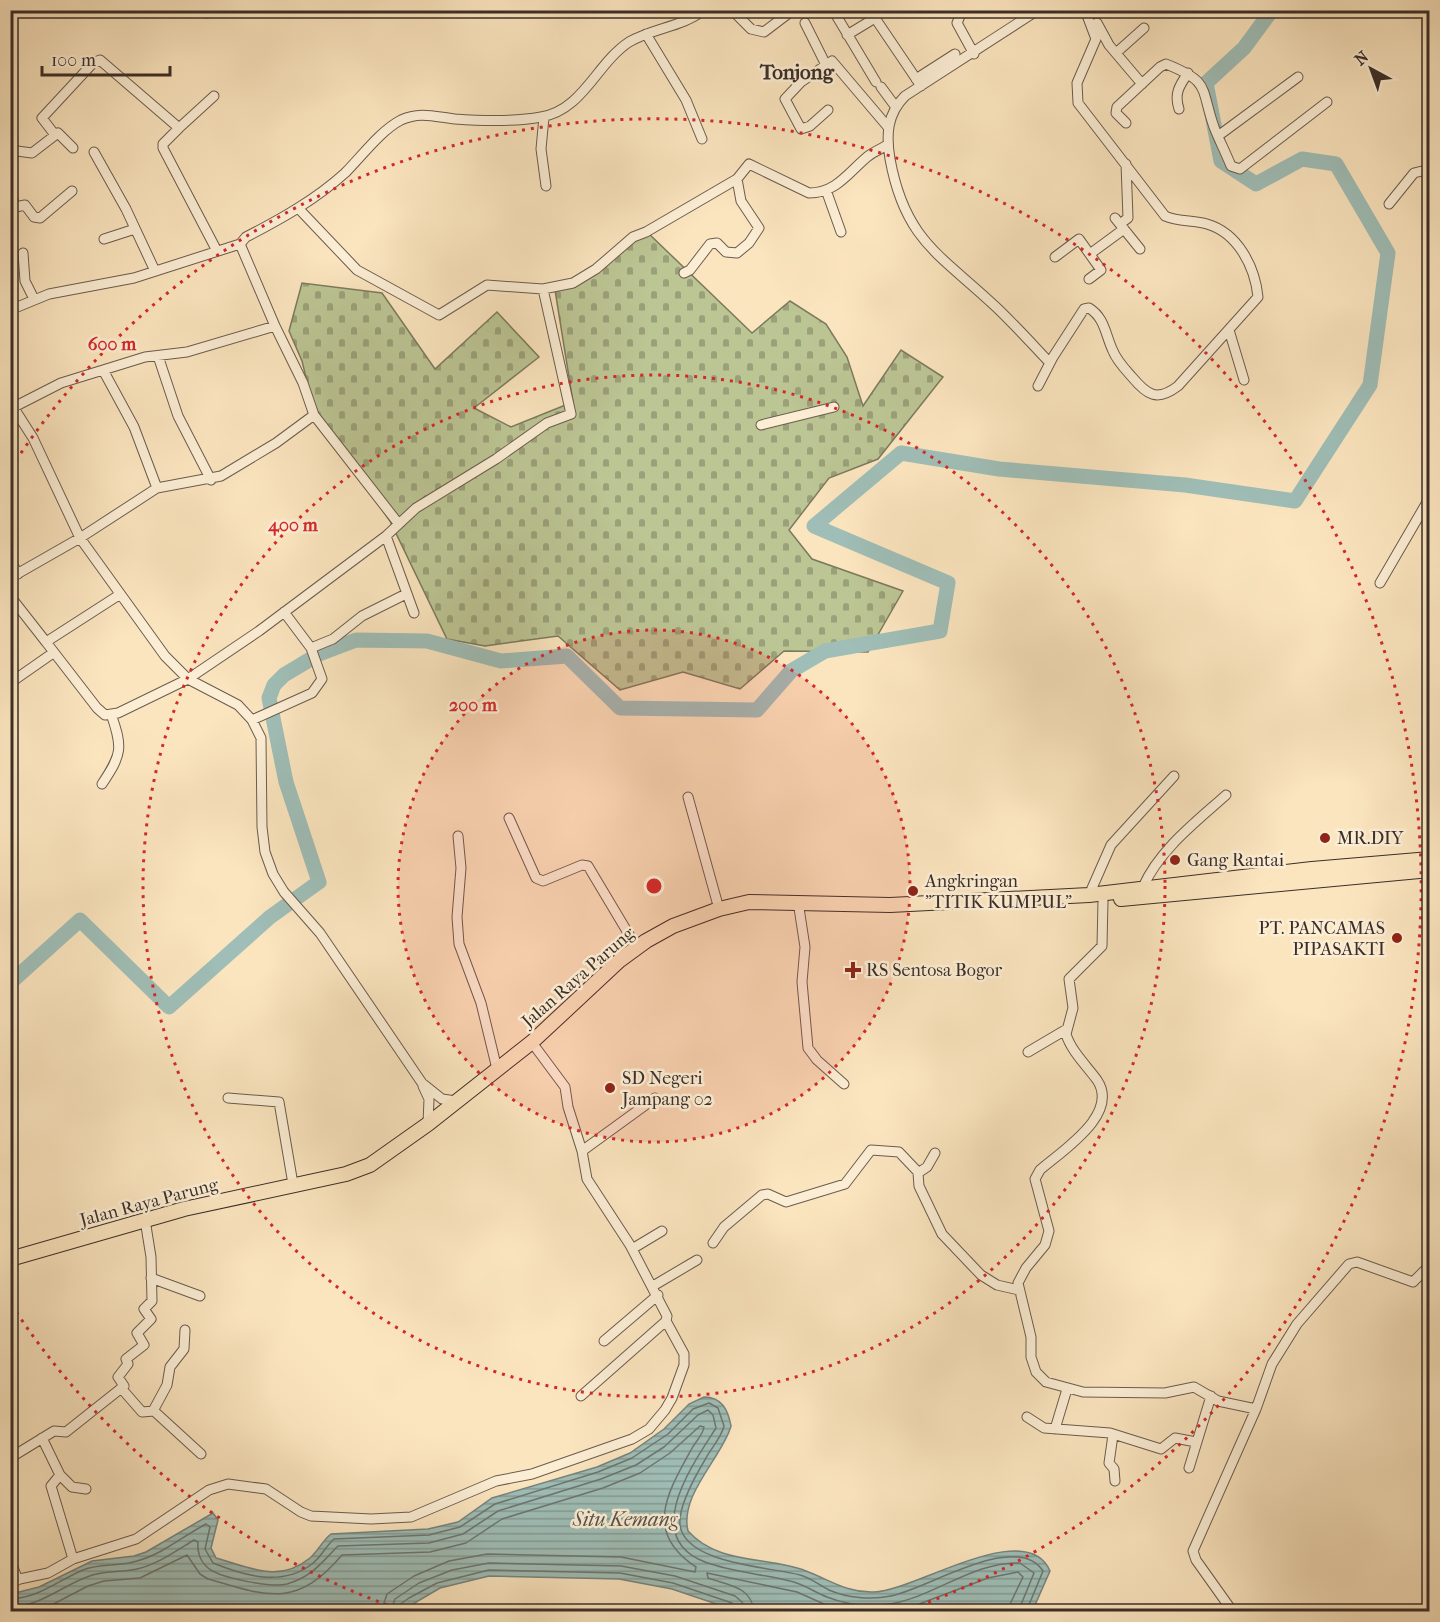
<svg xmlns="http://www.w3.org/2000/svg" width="1440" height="1622" viewBox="0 0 1440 1622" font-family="'IM FELL French Canon',serif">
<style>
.cemetery{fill:url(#cemetery-stones);stroke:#7c7a5e;stroke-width:1.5}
.water{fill:url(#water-rules);stroke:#77847e;stroke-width:1.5}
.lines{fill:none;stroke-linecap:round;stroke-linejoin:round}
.shore{stroke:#6d7670;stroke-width:1.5}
.river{stroke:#9fbeb7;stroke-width:15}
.minor-casing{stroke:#6b5c4e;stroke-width:11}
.highway-casing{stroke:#3b2e29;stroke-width:16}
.minor{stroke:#fceed5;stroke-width:9}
.highway{stroke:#fbe5bf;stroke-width:14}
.ring{fill:none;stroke:#d62828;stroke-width:3;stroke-dasharray:3 6}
.poi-dot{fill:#8f2418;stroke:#fceed5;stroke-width:2}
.labels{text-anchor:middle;stroke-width:5;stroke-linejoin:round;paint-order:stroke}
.poi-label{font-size:18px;fill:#3b2e29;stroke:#fceed5;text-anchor:start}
.street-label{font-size:18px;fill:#3b2e29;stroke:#fceed5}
.water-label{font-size:20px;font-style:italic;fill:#54524c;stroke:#fceed5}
.quarter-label{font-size:21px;font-weight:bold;fill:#3b2e29;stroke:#fceed5}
.centre{fill:#d62828;stroke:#fceed5;stroke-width:3}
.ring-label{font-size:18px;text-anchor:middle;font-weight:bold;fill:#d62828;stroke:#fceed5;stroke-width:5;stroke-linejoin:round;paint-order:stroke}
</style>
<defs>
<pattern id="cemetery-stones" width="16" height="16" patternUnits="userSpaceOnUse" patternTransform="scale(1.5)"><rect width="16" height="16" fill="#bcc594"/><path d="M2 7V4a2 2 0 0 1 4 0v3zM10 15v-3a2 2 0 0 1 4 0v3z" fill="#9aa079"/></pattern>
<pattern id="water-rules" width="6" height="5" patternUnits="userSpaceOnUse" patternTransform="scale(1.5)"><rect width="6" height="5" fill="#9fbeb7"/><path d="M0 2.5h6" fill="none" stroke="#839b95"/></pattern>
</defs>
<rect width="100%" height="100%" fill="#fbe5bf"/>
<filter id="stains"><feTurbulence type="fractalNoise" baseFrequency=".00333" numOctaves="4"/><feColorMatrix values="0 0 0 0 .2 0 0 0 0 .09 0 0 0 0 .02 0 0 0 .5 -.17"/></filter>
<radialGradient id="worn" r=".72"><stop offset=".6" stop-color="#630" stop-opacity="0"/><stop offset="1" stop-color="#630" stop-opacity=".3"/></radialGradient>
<!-- cemetery -->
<path class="cemetery" d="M647 232 752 333 790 301 826 324 847 357 863 406 901 350 943 377 878 459 829 478 789 530 812 559 903 591 868 652 784 651 740 689 683 672 620 690 558 636 485 646 447 639 390 521 314 410 302 361 289 331 302 283 382 293 435 369 497 312 539 357 474 408 511 427 573 402 555 290Z"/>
<!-- water -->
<path class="water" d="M704 1397C722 1397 728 1410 731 1426 723 1456 679 1495 688 1531 718 1565 767 1556 806 1571 830 1580 847 1593 874 1592 915 1591 1027 1516 1050 1571L1035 1605 1029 1612 737 1611 672 1589 619 1579 489 1576 440 1588 401 1611H11V1594L39 1587 92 1561 134 1556 146 1552 213 1513 218 1520 211 1548 216 1558C250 1567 278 1584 310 1558 318 1551 323 1540 331 1534L428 1529 458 1522 492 1498 597 1467 630 1453 664 1429 689 1404Z"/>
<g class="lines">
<!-- shore -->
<path class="shore" d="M10 1599C39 1598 57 1581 83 1570 100 1563 119 1567 137 1561 163 1554 183 1536 206 1524L210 1527 205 1549 213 1563C245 1576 282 1587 312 1564 321 1557 326 1546 334 1539L429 1535 460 1527 495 1504 598 1472 632 1458 668 1434 693 1409 709 1403 718 1408 724 1426C721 1438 712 1447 706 1458 697 1473 678 1507 680 1525 685 1564 771 1567 800 1575 811 1578 819 1585 829 1590 847 1598 871 1600 891 1596 928 1589 1016 1530 1043 1571L1026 1612
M10 1607C41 1606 60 1587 87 1577 103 1570 120 1573 137 1569 158 1564 176 1551 194 1540L198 1542C197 1551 200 1561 207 1567 218 1578 272 1588 287 1584 313 1576 321 1563 338 1546L429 1543 463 1534 498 1511 601 1479 636 1465 664 1447 698 1415 708 1410 713 1415 716 1428C693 1464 640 1537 705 1562 732 1572 762 1574 790 1581 804 1584 814 1592 827 1597 847 1605 869 1607 890 1604 934 1597 974 1561 1020 1563L1034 1573 1018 1612
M38 1612 88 1586 104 1581 140 1578 187 1555 200 1574 208 1579C269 1597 297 1608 342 1555L430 1552 466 1543 502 1519 603 1488 640 1473 670 1453 700 1426 704 1427C703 1435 695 1442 691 1450 666 1495 644 1533 696 1567L695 1572 621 1557 487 1554 449 1561 414 1576 387 1594 381 1612
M390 1612 395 1599 419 1583 452 1570 489 1563 621 1566 675 1576 735 1596 742 1602 745 1612
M398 1612 399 1605 409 1598 437 1583 489 1570 620 1573 673 1583 732 1603 737 1612
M754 1612C752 1586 727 1585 708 1578L707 1573 797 1592 842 1612
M898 1612 988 1578 1018 1572 1023 1577 1011 1602 1009 1612"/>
<!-- river -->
<path class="river" d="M1422 10 1430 11
M10 983 80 920 169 1007 270 917 319 882 286 782 269 698 274 685 284 675 319 654 356 640 427 641 501 661 567 656 620 708 757 710 791 671 825 651 940 631 948 583 814 526 901 453 999 469 1185 485 1295 501 1370 385 1388 253 1336 164 1302 159 1256 184 1221 161 1206 83 1244 48 1272 10"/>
<defs>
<path id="minor" d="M207 10V13
M732 10 751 29 764 32 793 10
M833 10 876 82
M958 10 960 16 957 23 974 54
M1038 10 905 96C887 114 886 135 890 159 905 241 941 255 996 307 1015 325 1032 344 1050 363
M805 23 825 63
M1097 23 1109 45 1142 84
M646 34 686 100 702 139
M847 35 875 18 921 86
M1116 53 1144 28
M916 79 955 54
M881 87 895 106
M1179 109C1174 94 1179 86 1188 73
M828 110 810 126 801 129 785 99 801 82 832 61 888 127
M544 117 541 149 546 186
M1126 123 1116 113 1117 107 1160 67 1166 64C1211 82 1200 87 1214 127 1219 140 1226 153 1231 166L1240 169 1327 102
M179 128 214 96
M55 135 42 118 93 63 100 60 179 128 163 144V148L217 251
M1218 136 1298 77
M94 152 126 209 155 271
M10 154 17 151 32 153 58 133 73 148
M10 190 13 199 10 208
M826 190 841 232
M1389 204 1414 173 1430 169
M11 208 25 205 34 217 40 218 72 191
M299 209 357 270 439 315 487 285 543 289 573 283 596 269 633 237 646 232 737 179 749 164 809 193C836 193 848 173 867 157 873 152 881 149 887 145
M1115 218 1140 249
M1120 224 1128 218 1126 164
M104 239 135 229
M23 253 25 281 34 299
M1090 254 1124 229
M1055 257 1079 239 1101 270 1089 279
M684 273 690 270 710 244 717 243 726 252 737 253 749 243 759 228 741 201 737 179
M10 310 49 294 134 278 240 244 246 237C281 219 315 200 345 173 362 156 380 131 401 120 420 111 436 117 455 119 483 121 514 122 541 117 583 110 596 64 629 42 653 28 682 27 704 10
M275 326 303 383 314 415 398 523
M1229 330 1244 380
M158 356 178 416 211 480
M103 370 134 427 157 488
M1038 386 1053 357 1084 309 1089 308C1105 318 1105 334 1113 351 1117 361 1125 369 1132 377 1147 395 1157 402 1178 386L1258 297C1255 267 1238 233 1207 224 1193 220 1178 222 1165 216L1078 103 1077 83 1096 39 1085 10
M10 402 33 438 80 538 165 656 188 679 238 705 252 720 261 738 262 827 265 852 273 874 284 892 320 933 422 1083 442 1099 456 1101
M14 407 61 383 145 357 187 352 275 326 240 244
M761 425 834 407
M386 536 414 613
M10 560 18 574
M10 578 80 538 157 488 221 476 276 443 314 415
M1380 583 1430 497
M10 596 46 642 119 595
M46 642 97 708 105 715 118 713 188 679 259 631 386 536 416 508 496 459 547 423 571 414 543 289
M311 648 333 639 362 616 406 594
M10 683 53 653
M252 720 312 693 322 679 311 648 284 612
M102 784C122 754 123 748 111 714
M688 797 719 909
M509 818 536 878 543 881 582 865 588 866 637 948
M458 836 461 868 457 917 459 944 481 1003 497 1069
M1143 887C1160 849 1196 822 1226 795
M1089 895 1111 845 1174 776
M1103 901 1102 946 1069 979 1073 1008 1066 1034C1071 1051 1087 1066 1097 1080 1120 1114 1063 1150 1040 1170L1035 1179 1049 1231 1045 1245 1026 1268 1018 1283 1031 1337V1357L1036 1372 1046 1382 1083 1392 1165 1393 1194 1387 1218 1401 1256 1409 1193 1551 1196 1560 1233 1612
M799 908 805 947 802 982 808 1048 817 1060 844 1084
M536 1048 565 1087 568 1107 582 1151 587 1179 630 1245 667 1316 666 1321 581 1396
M1028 1052 1067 1029
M423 1086 429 1099 428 1124
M228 1098 279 1102 293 1184
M582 1151 655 1098
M935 1153 927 1167 918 1173 919 1186 942 1234 981 1275 997 1285 1019 1290
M713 1243 724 1227 762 1195 768 1194 786 1202 845 1184 871 1150 899 1152 918 1172
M632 1249 662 1231
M151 1278 200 1296
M653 1286 697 1260
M604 1341 658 1295
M121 1388 142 1412 154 1411 201 1454
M1256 1409 1272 1364 1297 1324 1349 1264 1357 1262 1413 1282 1430 1265
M153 1411 167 1385 170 1367 184 1349 185 1330
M1027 1417 1044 1428 1110 1433 1161 1449 1175 1438 1196 1442
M1055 1429 1067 1389
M1113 1435 1109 1463 1114 1469 1115 1481
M42 1438 60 1475 51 1486 73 1559
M10 1458 54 1431 66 1432 124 1386 118 1377 128 1364 126 1359 144 1345 137 1333 151 1319 144 1309 152 1301 151 1257 146 1226
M1189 1468 1211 1396
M60 1475 72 1487 86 1489
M10 1560 18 1580
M10 1581 48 1573 73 1559 136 1539 209 1490 228 1484 266 1489 301 1512 311 1516 371 1519 411 1517 496 1481 532 1474 632 1439 649 1429 665 1410 672 1398 684 1365V1354L666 1321"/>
<path id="highway" d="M1121 899 1430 870
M10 1259 184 1209 346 1174 370 1165 428 1124 532 1042 620 960 646 941 673 926 719 909 749 902 890 905 1089 895 1312 869 1430 859"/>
</defs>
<!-- minor casing -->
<use href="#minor" class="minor-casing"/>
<!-- highway casing -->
<use href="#highway" class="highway-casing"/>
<!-- minor -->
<use href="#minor" class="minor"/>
<!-- highway -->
<use href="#highway" class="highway"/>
</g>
<!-- distance rings -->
<circle cx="654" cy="886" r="256" fill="#d62828" fill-opacity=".12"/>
<g class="ring">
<circle cx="654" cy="886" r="256"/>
<circle cx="654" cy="886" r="511"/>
<path d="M404 1611A767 767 0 0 1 11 1304M11 468A767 767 0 1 1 904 1611"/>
</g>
<!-- markers -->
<g class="poi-dot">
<circle cx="1325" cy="838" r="6"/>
<circle cx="1175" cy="860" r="6"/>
<circle cx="913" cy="891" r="6"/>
<circle cx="1397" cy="938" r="6"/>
<path d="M850 961h6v6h6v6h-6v6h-6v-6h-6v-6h6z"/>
<circle cx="610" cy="1088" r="6"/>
</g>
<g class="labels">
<!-- poi labels -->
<g class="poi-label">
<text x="1337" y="844">MR.DIY</text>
<text x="1187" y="866">Gang Rantai</text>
<text x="925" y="887">Angkringan<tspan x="925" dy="21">"TITIK KUMPUL"</tspan></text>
<text x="1385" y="934" text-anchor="end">PT. PANCAMAS<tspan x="1385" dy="21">PIPASAKTI</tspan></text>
<text x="866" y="976">RS Sentosa Bogor</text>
<text x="622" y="1084">SD Negeri<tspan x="622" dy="21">Jampang 02</tspan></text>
</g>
<!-- street labels -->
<g class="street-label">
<text transform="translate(578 977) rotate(-41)" y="6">Jalan Raya Parung</text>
<text transform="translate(149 1202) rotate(-15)" y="6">Jalan Raya Parung</text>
</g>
<!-- water labels -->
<g class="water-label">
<text x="625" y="1526">Situ Kemang</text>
</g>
<!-- quarter labels -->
<g class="quarter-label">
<text x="797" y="79">Tonjong</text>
</g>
</g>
<circle cx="654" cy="886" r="9" class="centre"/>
<g class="ring-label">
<text x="112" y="350">600 m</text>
<text x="293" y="531">400 m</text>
<text x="473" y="711">200 m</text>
</g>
<!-- margin -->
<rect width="1440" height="1622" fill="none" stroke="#fbe5bf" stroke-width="36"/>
<rect x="12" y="12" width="1416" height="1598" fill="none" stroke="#3b2e29" stroke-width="3"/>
<rect x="18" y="18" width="1404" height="1586" fill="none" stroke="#3b2e29" stroke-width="1.5"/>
<!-- north arrow -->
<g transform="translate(1371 69) rotate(319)" stroke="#fceed5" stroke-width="4.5" paint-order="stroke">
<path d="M0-4.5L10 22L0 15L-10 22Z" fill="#3b2e29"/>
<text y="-9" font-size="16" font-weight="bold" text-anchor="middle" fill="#3b2e29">N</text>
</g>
<!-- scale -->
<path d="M42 66v9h128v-9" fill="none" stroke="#3b2e29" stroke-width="3"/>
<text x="51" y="66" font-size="18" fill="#3b2e29" stroke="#fceed5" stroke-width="4.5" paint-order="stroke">100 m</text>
<rect width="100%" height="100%" filter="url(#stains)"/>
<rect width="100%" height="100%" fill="url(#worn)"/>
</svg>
